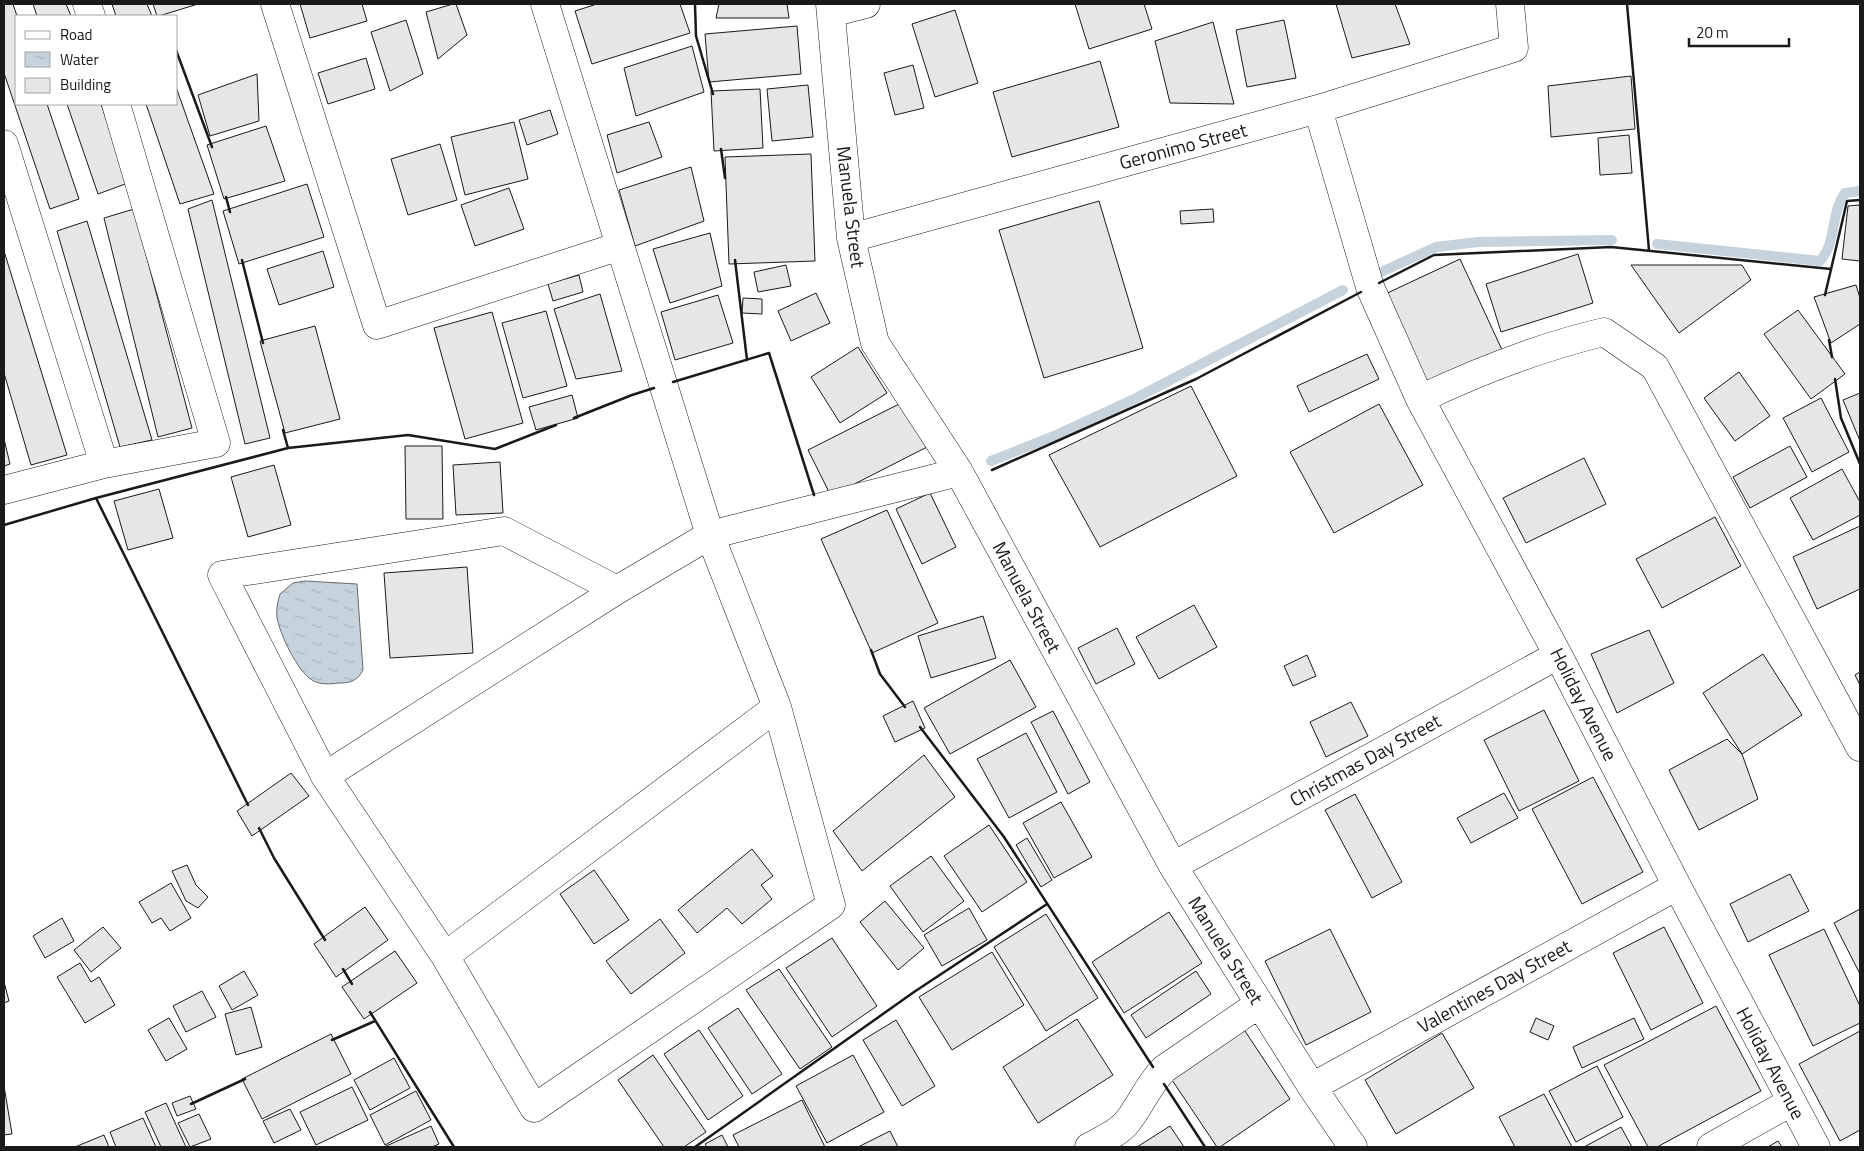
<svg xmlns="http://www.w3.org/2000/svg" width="1864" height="1151" viewBox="0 0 1864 1151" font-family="'Titillium Web',sans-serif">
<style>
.water{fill:url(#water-ripples);stroke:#6a6a6a}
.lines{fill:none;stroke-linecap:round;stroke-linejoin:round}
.stream{stroke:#c6d2dc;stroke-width:10}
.building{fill:#e6e6e6;stroke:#1a1a1a}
.street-casing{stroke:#1a1a1a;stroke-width:29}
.street{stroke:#fff;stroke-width:28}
.wall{stroke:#1a1a1a;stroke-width:2.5}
.labels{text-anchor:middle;stroke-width:4;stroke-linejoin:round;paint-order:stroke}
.street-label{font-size:19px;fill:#1a1a1a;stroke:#fff}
</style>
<defs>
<pattern id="water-ripples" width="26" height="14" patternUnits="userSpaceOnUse" patternTransform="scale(1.25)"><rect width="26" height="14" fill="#c6d2dc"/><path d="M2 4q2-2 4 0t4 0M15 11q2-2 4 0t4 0" fill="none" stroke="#aab4bc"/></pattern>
</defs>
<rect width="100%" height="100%" fill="#fff"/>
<!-- water -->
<path class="water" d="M305 581 357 584 363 670C357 681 351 683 339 683 330 684 319 685 312 680 298 672 279 633 277 617 276 609 278 601 280 594L293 583Z"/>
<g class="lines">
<!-- stream -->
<path class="stream" d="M1657 244 1820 261C1837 243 1830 213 1845 193L1860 191
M1379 273 1436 247 1478 242 1612 240
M991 461 1054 436 1134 399 1343 290"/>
</g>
<!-- building -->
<path class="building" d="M4 4H13L17 16 16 104H47L79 199 50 209 4 73Z
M33 4H66L71 16H37Z
M112 4H147L152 16H116Z
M153 4H198L159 16H157Z
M300 4H362L367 21 310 38Z
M453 4H456L467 35 438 59 426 12Z
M597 4H680L690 33 592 64 575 11Z
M719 4H787L789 18H716Z
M1075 4H1144L1152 29 1089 49Z
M1336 4H1395L1410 44 1352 58Z
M955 10 978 83 935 97 912 24Z
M406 20 423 74 390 91 371 32Z
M1284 20 1296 78 1247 87 1236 30Z
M1213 22 1234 104 1170 103 1155 41Z
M797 26 801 74 709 82 705 34Z
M692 46 704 92 636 116 624 68Z
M366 58 375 89 328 104 318 73Z
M1100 61 1119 127 1012 157 993 92Z
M913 65 924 108 895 115 884 73Z
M257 74 259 121 210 136 198 95Z
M1631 76 1635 129 1551 137 1548 86Z
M808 85 813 137 772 141 767 89Z
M176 87 214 194 180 204 146 104H176Z
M760 89 763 148 714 151 711 91Z
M67 104H101L128 183 98 194Z
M550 110 558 134 527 145 519 120Z
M514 122 528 179 465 195 451 137Z
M649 122 662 157 617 173 607 135Z
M266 126 285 181 224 199 207 145Z
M1629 135 1632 173 1600 175 1598 138Z
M440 144 457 200 408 215 391 159Z
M811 154 815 261 729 264 725 157Z
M691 167 704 221 635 246 619 190Z
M307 184 324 237 239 264 223 211Z
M509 188 524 229 475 246 461 205Z
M212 200 270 438 245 444 188 209Z
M1099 201 1143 348 1044 378 999 230Z
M1860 205V261L1842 259 1848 206Z
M134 209 192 428 158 437 104 218Z
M1213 209 1214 222 1181 224 1180 211Z
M87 221 152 440 120 447 57 231Z
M710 233 722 286 670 303 653 249Z
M4 251 67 455 31 465 4 373Z
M323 251 334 287 279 305 267 269Z
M1578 254 1593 303 1501 332 1486 284Z
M1460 259 1503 352 1424 388 1381 296Z
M786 265 791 286 758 292 754 272Z
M1631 265H1742L1751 280 1679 333Z
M579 275 583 292 553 301 548 284Z
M1856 285 1860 298V324L1831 343 1814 297Z
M816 293 830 323 791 341 778 311Z
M600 294 622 371 576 379 554 309Z
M718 295 733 343 675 360 661 312Z
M743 298 762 299V314L742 313Z
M1798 310 1845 374 1811 399 1764 334Z
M546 311 567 386 523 398 502 323Z
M492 312 523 423 465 439 434 328Z
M315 326 340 419 285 433 260 341Z
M858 347 887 393 840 423 811 377Z
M1367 354 1379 379 1309 412 1297 386Z
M1739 372 1770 416 1735 441 1704 398Z
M1191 386 1237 476 1100 547 1049 455Z
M1860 393V441L1843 400Z
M572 395 578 418 536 430 529 407Z
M1821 398 1849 452 1812 472 1783 418Z
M903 402 927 447 831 496 808 450Z
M1379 404 1423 485 1334 533 1290 452Z
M4 439 10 464 4 466Z
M405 446H442L443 519H406Z
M1790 446 1807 477 1750 508 1733 477Z
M1584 458 1606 504 1526 543 1503 498Z
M500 462 503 513 456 515 453 465Z
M274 465 291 525 248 537 231 477Z
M1842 469 1860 502V515L1813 540 1790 498Z
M159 489 173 538 128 550 114 501Z
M930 493 956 547 922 564 896 509Z
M887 510 938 623 872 653 821 539Z
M1715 517 1741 566 1662 608 1636 559Z
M1860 526V589L1817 609 1793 557Z
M467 567 473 653 390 658 384 573Z
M1194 605 1217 647 1159 679 1136 637Z
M983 616 996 658 931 678 918 636Z
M1117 628 1135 664 1096 684 1078 648Z
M1649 630 1674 683 1617 713 1591 654Z
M1763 654 1802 715 1742 754 1703 693Z
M1307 655 1316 676 1293 686 1284 666Z
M1010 660 1036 707 950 754 924 708Z
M1860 672V685L1855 675Z
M913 701 925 728 895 742 883 716Z
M1351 702 1368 736 1326 757 1310 722Z
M1544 710 1579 781 1519 811 1484 740Z
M1053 711 1090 782 1068 794 1031 722Z
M1026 733 1057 792 1009 818 977 759Z
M1727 739 1742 754 1758 799 1699 830 1669 770Z
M924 755 955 797 862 871 833 831Z
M291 773 309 796 252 836 237 811Z
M1593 777 1643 872 1582 904 1532 809Z
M1504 793 1518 818 1471 843 1457 818Z
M1355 794 1402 882 1372 898 1325 810Z
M1061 802 1092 857 1054 878 1023 823Z
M989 825 1027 882 982 912 944 856Z
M1027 838 1052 880 1041 887 1016 845Z
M752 849 773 876 761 885 772 899 742 924 727 908 697 933 678 910Z
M931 856 964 901 923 932 890 886Z
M187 865 196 885 208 897 198 908 186 901 172 871Z
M594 870 629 920 594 944 560 894Z
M1790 874 1809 911 1748 942 1730 904Z
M171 883 191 918 170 931 161 918 152 923 139 902Z
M885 901 924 948 898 970 860 922Z
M365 907 388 940 336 977 314 944Z
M969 908 987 940 942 966 924 935Z
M1860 909V974L1834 923Z
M1169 912 1202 963 1124 1013 1092 962Z
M1046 914 1098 998 1046 1031 994 947Z
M62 918 74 941 45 958 33 936Z
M660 919 685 953 631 994 606 961Z
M103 927 121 948 91 972 74 950Z
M1664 927 1703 1003 1651 1030 1613 953Z
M1330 929 1371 1012 1306 1045 1265 961Z
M1824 929 1860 1006V1023L1813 1046 1769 955Z
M832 938 877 1006 832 1037 786 968Z
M395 951 417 983 364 1019 342 987Z
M992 952 1024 1005 952 1050 919 997Z
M80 963 91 982 99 977 115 1005 85 1023 57 977Z
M779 969 832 1047 800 1069 746 990Z
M244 971 258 995 232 1010 219 986Z
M1196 971 1211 994 1146 1038 1131 1015Z
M4 982 9 1001 4 1003Z
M202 991 216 1017 186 1032 173 1006Z
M1716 1006 1761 1091 1657 1147H1648L1604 1065Z
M251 1007 262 1047 236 1055 225 1014Z
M738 1008 782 1074 752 1094 708 1028Z
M169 1018 187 1049 166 1061 148 1030Z
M1536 1018 1554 1026 1548 1040 1530 1032Z
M1634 1018 1644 1039 1582 1068 1573 1047Z
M1077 1019 1113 1075 1038 1123 1003 1067Z
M896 1020 935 1086 902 1106 863 1040Z
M1243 1028 1290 1099 1220 1147H1217L1170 1077Z
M699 1030 743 1096 708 1120 664 1054Z
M1860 1031V1130L1840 1141 1799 1064Z
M1442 1033 1474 1088 1396 1134 1365 1080Z
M331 1034 351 1074 262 1119 242 1079Z
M653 1055 706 1132 684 1147H664L618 1080Z
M853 1055 884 1112 827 1143 796 1086Z
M394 1058 410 1088 370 1110 354 1080Z
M1597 1066 1623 1117 1576 1142 1549 1091Z
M4 1086 12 1134 4 1135Z
M352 1087 368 1120 316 1145 300 1112Z
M416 1091 431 1120 385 1145 370 1115Z
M1544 1094 1572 1147H1515L1499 1117Z
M190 1096 196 1109 177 1116 172 1103Z
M802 1100 825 1147H739L733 1135Z
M166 1103 186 1147H161L145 1112Z
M290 1109 301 1130 274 1143 263 1121Z
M199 1114 211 1139 190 1147 178 1123Z
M143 1118 156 1147H116L110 1132Z
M431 1126 439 1144 432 1147H384Z
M1170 1126 1184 1147H1137Z
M1621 1127 1632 1147H1584Z
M890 1131 898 1147H858Z
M104 1135 109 1147H75Z
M722 1135 728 1147H707L705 1144Z
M1778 1141 1782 1147H1768Z"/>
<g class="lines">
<defs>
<path id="street" d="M87 4 91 16
M275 4 377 325 620 246
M830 4 851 238 875 343 959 472 1173 866 1312 1087 1353 1147
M831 13 866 4
M1318 109 1370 287 1420 399
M4 144 104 464
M851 238 1318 109 1514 48 1510 4
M4 490 104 464 216 443 116 104
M617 590 504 531 222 575 325 776 445 956 534 1108 831 905 777 707 710 535 959 472
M325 776 617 590 710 535 545 4
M1173 866 1558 655
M445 956 777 707
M1312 1087 1677 886
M1089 1147C1102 1140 1119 1133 1128 1121 1141 1104 1149 1084 1164 1069L1259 1004
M1711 1147 1791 1102
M1816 1147 1677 886 1558 655 1420 399C1479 371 1540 347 1604 332L1655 367 1860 747"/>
</defs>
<!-- street casing -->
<use href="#street" class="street-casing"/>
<!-- street -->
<use href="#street" class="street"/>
<!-- wall -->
<path class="wall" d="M695 4 696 36 713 94
M1627 4 1649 250
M176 50 212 147
M721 149 725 178
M226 197 230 212
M242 260 263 343
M735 260 747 360
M1379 283 1434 255 1611 247 1831 269
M1825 295 1847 201 1860 200
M1829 340 1832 357
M1835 379 1841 418 1860 464
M673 382 769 353 814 495
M574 418 632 395 654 388
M283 430 288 448
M992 470 1196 379 1361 292
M96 498 248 805
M4 525 96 498 288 448 408 435 495 449 556 425
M871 650 880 674 905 707
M920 727 1004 837 1153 1067
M259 828 274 858 325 940
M343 969 352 984
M370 1012 454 1147
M332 1040 375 1021
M1164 1084 1205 1147
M191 1104 245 1079
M695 1147 914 992 1047 904"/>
</g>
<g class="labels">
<!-- street labels -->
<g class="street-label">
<text transform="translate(1183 146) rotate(-15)" y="7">Geronimo Street</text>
<text transform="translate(851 207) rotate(83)" y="7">Manuela Street</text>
<text transform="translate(1027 597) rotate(62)" y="7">Manuela Street</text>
<text transform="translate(1584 704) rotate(63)" y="7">Holiday Avenue</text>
<text transform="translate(1365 760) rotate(-29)" y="7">Christmas Day Street</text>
<text transform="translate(1226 950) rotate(58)" y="7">Manuela Street</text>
<text transform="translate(1494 986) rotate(-29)" y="7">Valentines Day Street</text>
<text transform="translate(1771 1063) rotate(62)" y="7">Holiday Avenue</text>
</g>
</g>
<!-- border -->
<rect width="1864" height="1151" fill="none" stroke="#1a1a1a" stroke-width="10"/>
<!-- legend -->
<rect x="15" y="15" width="162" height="90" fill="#ffffff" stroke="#a3a3a3"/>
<rect x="25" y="31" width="25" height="8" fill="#ffffff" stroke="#a3a3a3"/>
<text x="60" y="40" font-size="15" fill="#1a1a1a">Road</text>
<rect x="25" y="52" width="25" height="15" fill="url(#water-ripples)" stroke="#a3a3a3"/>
<text x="60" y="65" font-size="15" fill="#1a1a1a">Water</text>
<rect x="25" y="78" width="25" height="15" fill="#e6e6e6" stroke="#a3a3a3"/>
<text x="60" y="90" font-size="15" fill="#1a1a1a">Building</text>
<!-- scale -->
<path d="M1689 38v8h100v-8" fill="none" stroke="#1a1a1a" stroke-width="2.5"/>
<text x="1696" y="38" font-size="15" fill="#1a1a1a" stroke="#ffffff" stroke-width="4" paint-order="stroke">20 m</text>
</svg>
